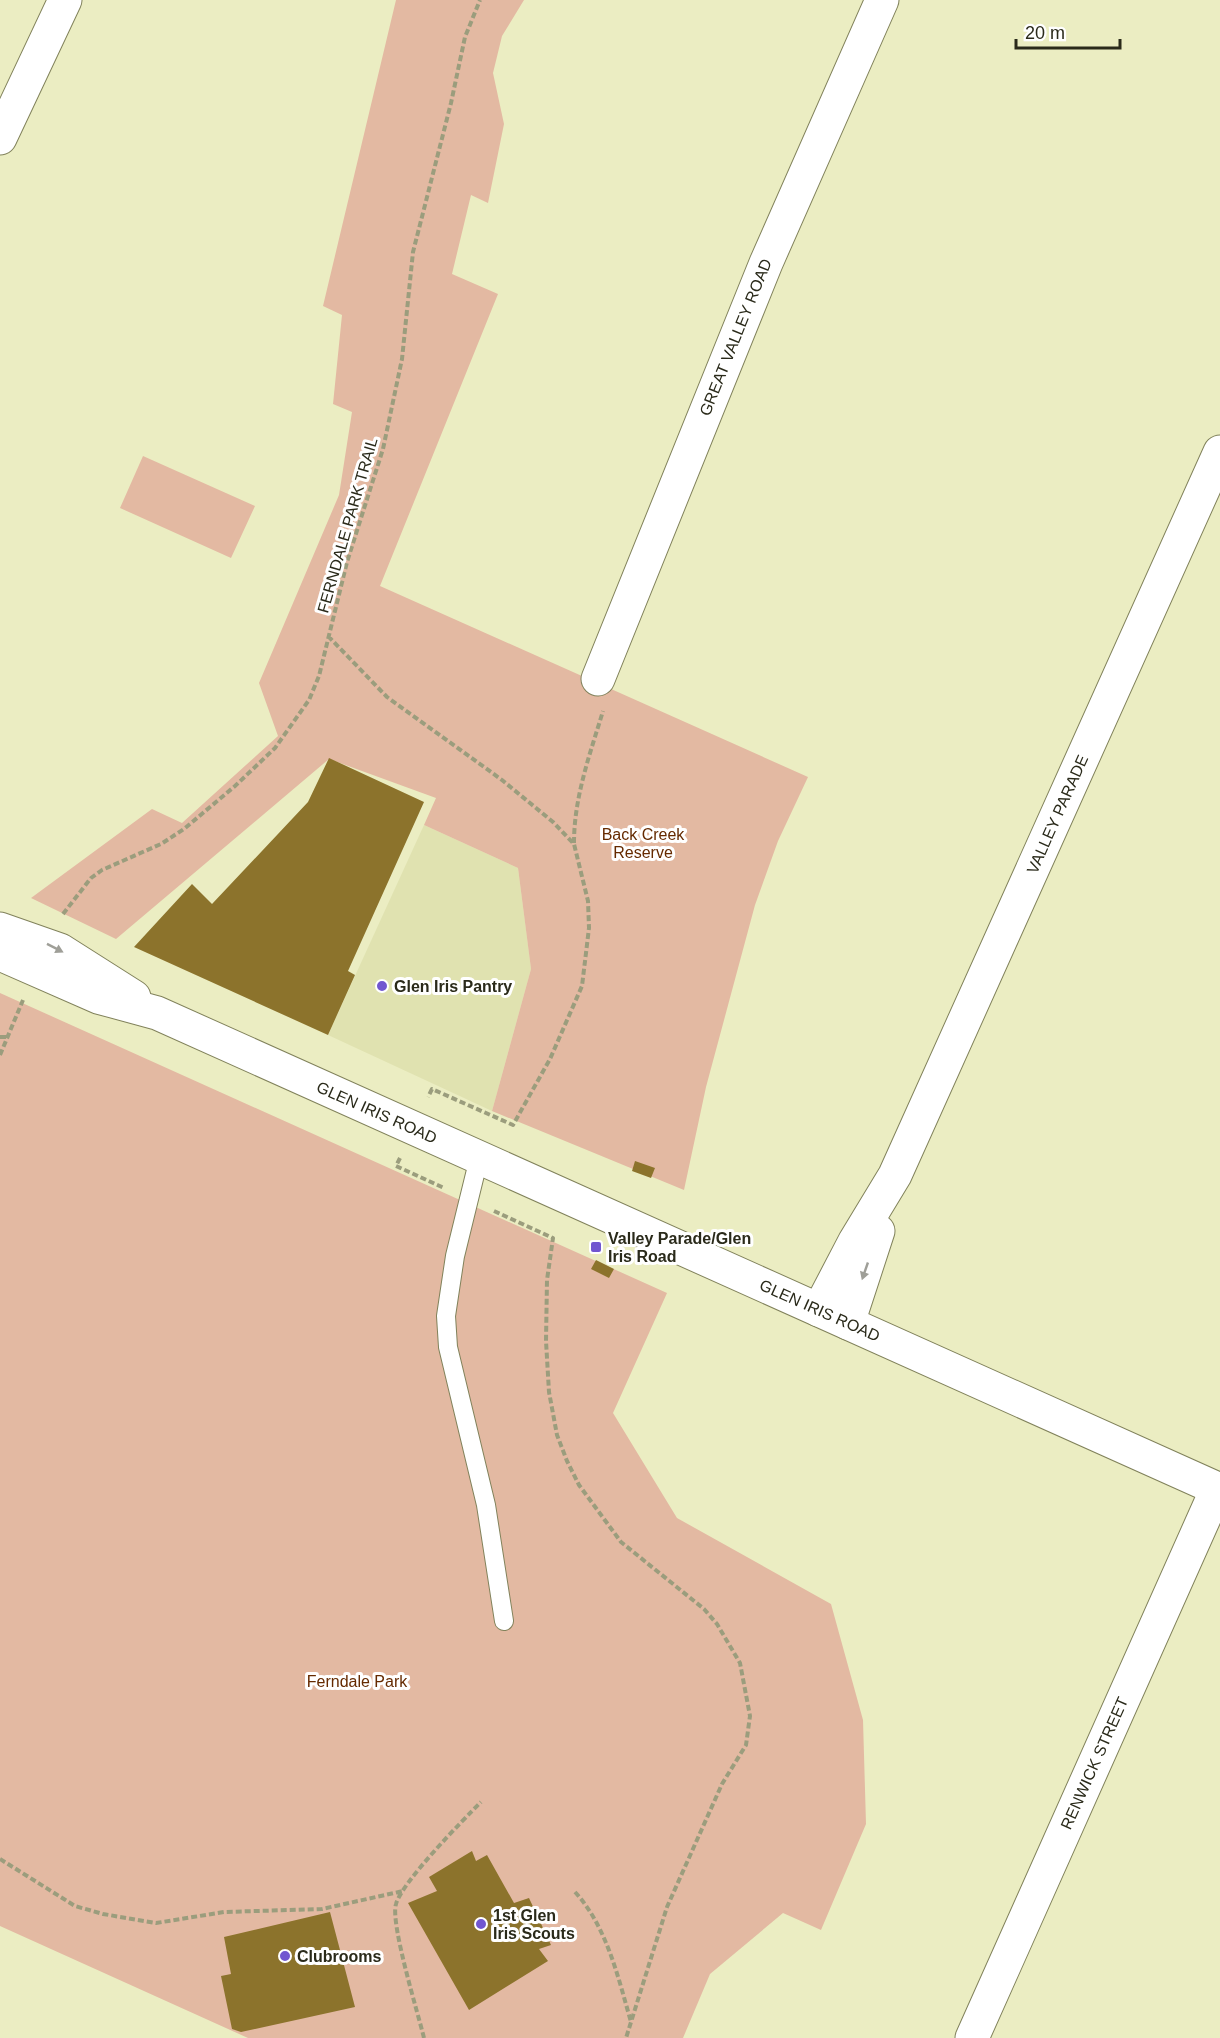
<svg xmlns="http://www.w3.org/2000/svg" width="1220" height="2038" viewBox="0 0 1220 2038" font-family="Helvetica,sans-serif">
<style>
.built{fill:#e0e2b0}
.green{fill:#e3b9a2}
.building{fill:#8c732c}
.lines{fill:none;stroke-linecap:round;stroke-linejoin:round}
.service-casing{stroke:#81825b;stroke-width:20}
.minor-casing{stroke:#81825b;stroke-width:35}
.secondary-casing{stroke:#81825b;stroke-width:35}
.path{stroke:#9b9d7d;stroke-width:4;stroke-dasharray:6 3;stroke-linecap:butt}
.service{stroke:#fff;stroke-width:18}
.minor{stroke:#fff;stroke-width:33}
.secondary{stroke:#fff;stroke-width:33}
.oneway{fill:#9f9f98}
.poi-dot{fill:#7156d0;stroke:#fff;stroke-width:2}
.labels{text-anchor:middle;stroke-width:6;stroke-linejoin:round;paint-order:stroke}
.street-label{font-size:16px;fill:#2a2a1a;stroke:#fff}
.park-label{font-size:16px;fill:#652a00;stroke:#fff}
.poi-label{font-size:16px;font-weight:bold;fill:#2a2a1a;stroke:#fff;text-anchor:start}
</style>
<rect width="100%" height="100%" fill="#ebedc2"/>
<!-- built -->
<path class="built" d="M424 825 518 868 531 969 492 1111 328 1035Z"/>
<!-- green -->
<path class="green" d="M396 0H524L502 36 493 73 504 124 488 203 471 195 452 274 498 294 380 586 808 777 778 841 755 905 706 1087 684 1190 492 1111 531 969 518 868 424 825 436 798 329 759 116 939 31 898 152 809 182 823 278 736 259 683 339 495 352 412 333 404 342 315 323 306Z
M143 456 255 506 231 558 120 508Z
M0 993 667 1293 613 1413 677 1518 831 1604 863 1720 866 1824 821 1930 783 1913 710 1974 683 2038H248L0 1926Z"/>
<!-- building -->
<path class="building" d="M329 758 424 802 348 971 355 975 328 1035 134 947 192 884 212 904 308 802Z
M635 1161 655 1168 651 1178 632 1171Z
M596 1260 614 1269 609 1278 591 1269Z
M472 1851 476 1861 487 1855 514 1903 529 1898 551 1945 539 1949 548 1961 469 2010 408 1903 437 1891 429 1877Z
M330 1912 355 2007 241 2032 232 2029 221 1976 231 1974 224 1937Z"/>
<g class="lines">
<defs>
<path id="service" d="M479 1158 455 1256 446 1316 448 1347 486 1505 504 1621"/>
<path id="minor" d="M0 138 65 0
M598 679 766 263 882 0
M819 1310 855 1241 895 1175 1220 452
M848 1323 878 1231
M972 2038 1217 1489"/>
<path id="secondary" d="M0 929 60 950 134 997
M0 954 98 997 157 1013 1220 1490"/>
</defs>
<!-- service casing -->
<use href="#service" class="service-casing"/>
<!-- minor casing -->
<use href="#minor" class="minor-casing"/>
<!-- secondary casing -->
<use href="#secondary" class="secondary-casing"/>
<!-- path -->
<path class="path" d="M328 636 387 697 502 780 553 822 574 844 588 901 589 928 582 986 550 1059 513 1125 432 1089 428 1097
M574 843C574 797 590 754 603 711
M63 914 91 878 102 870 161 844 184 829 235 786 275 748 309 700 319 676 347 562 383 449 402 359 413 252 451 103 465 37 480 0
M0 1037H7
M0 1055 23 1000
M400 1158 396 1166 444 1188
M494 1211 553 1238 547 1280 546 1341 549 1392 557 1435 567 1461 579 1485 621 1542 704 1609 717 1624 740 1663 750 1716 746 1745 722 1784 667 1907 626 2038
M0 1859 75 1906 103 1914 156 1923 224 1912 322 1909 403 1891
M575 1892C607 1927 618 1977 631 2022
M424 2038C418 2013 390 1923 396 1904 402 1882 463 1820 481 1802"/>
<!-- service -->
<use href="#service" class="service"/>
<!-- minor -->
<use href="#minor" class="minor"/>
<!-- secondary -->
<use href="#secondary" class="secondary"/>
</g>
<!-- one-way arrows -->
<defs><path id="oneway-solid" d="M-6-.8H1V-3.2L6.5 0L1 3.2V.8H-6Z" transform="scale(1.5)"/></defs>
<g class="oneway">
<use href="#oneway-solid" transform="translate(55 948) rotate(27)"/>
<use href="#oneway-solid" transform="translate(865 1271) rotate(109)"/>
</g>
<!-- markers -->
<g class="poi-dot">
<circle cx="382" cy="986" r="6"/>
<rect x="590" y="1241" width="12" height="12" rx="3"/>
<circle cx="481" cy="1924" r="6"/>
<circle cx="285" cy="1956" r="6"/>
</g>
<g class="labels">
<!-- street labels -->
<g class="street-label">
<text transform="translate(735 337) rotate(-68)" y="6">GREAT VALLEY ROAD</text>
<text transform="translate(347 525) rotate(-74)" y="6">FERNDALE PARK TRAIL</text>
<text transform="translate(1057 814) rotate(-66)" y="6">VALLEY PARADE</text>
<text transform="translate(377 1112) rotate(24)" y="6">GLEN IRIS ROAD</text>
<text transform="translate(820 1310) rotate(24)" y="6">GLEN IRIS ROAD</text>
<text transform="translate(1094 1763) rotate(-66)" y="6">RENWICK STREET</text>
</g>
<!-- park labels -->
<g class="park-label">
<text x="643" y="840">Back Creek<tspan x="643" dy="18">Reserve</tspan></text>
<text x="357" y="1687">Ferndale Park</text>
</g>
<!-- poi labels -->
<g class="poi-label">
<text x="394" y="992">Glen Iris Pantry</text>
<text x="608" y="1244">Valley Parade/Glen<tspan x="608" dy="18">Iris Road</tspan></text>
<text x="493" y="1921">1st Glen<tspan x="493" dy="18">Iris Scouts</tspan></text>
<text x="297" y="1962">Clubrooms</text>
</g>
</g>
<!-- scale -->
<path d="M1016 39v9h104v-9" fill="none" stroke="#2a2a1a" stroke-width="3"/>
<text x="1025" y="39" font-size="18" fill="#2a2a1a" stroke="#ffffff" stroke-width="4.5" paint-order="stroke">20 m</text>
</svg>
